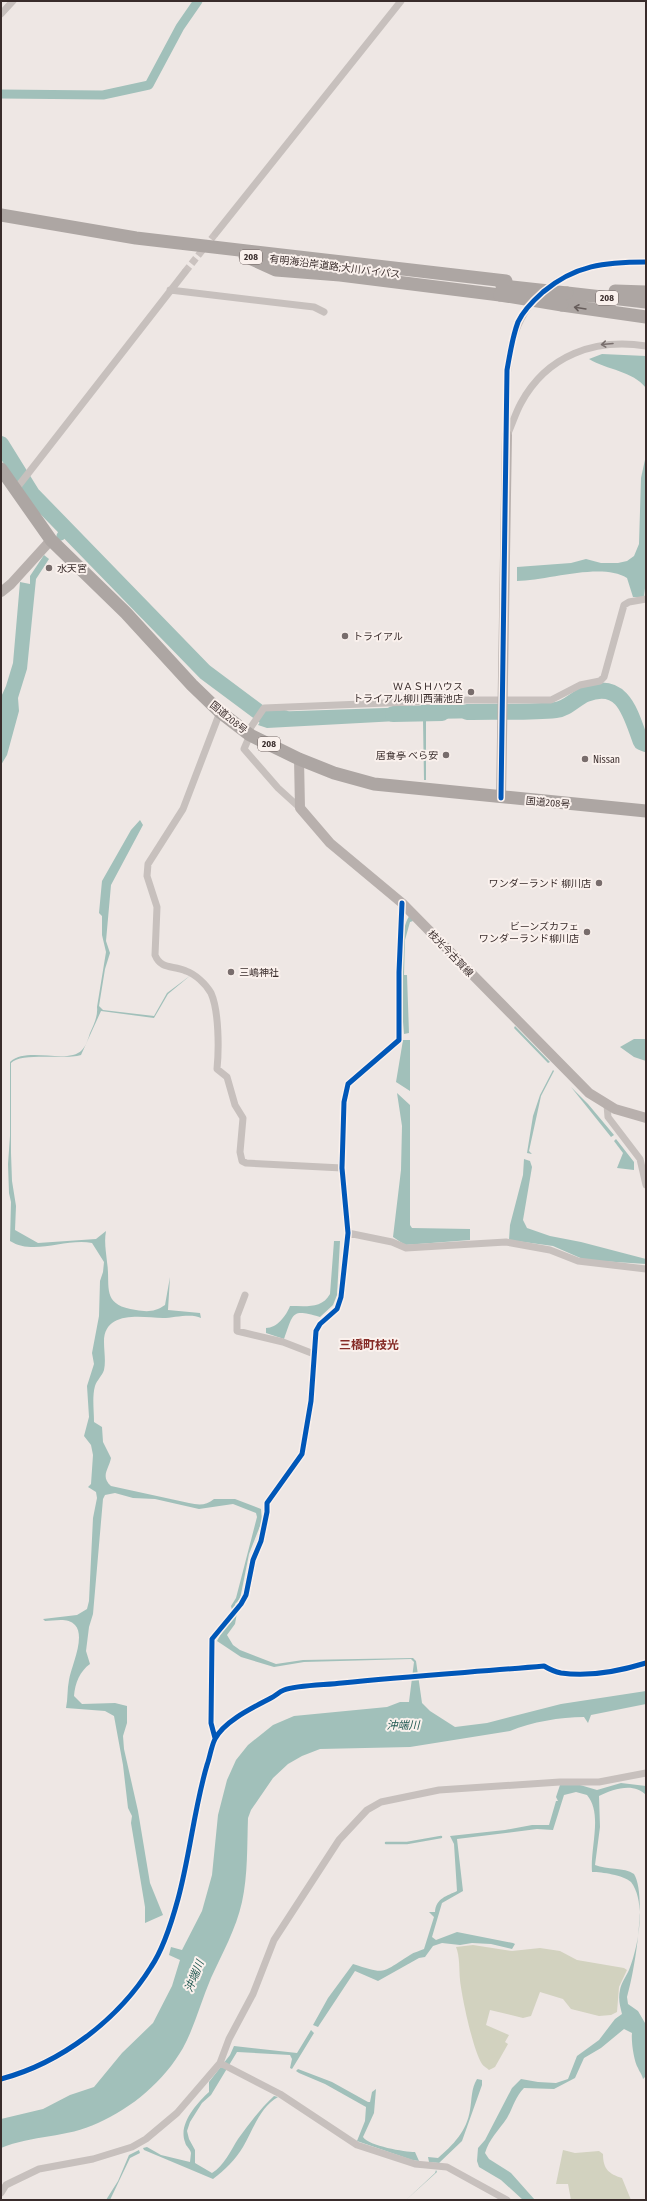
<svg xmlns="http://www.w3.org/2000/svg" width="647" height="2201" viewBox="0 0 647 2201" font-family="'Fira Sans Condensed','Noto Sans JP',sans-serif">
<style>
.green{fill:#d2d2bf}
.water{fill:#a1c0ba}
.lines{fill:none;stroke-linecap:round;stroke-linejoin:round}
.stream{stroke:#a1c0ba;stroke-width:2.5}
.canal{stroke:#a1c0ba;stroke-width:9}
.river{stroke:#a1c0ba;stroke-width:16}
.street-tunnel{stroke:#cac2bf;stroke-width:7;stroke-dasharray:7 3.5;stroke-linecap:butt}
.street{stroke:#c7c0bd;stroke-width:7}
.secondary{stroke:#b8b0ad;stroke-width:10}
.highway{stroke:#ada6a3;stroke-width:13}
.highway-bridge{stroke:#ada6a3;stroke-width:13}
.cycleway-casing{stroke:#faf1ed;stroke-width:8}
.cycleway{stroke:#0057b8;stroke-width:5}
.oneway{stroke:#675d5b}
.oneway2{stroke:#796f6d}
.poi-dot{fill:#786d6c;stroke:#faf1ed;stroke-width:1.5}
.labels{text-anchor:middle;stroke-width:4;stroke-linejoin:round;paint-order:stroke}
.shield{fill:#faf1ed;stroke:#736765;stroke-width:1}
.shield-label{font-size:9px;font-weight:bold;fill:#392c2b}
.street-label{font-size:10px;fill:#392c2b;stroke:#faf1ed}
.poi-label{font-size:10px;fill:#392c2b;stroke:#faf1ed;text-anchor:start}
.water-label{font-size:11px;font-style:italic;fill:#215952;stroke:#faf1ed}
.quarter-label{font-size:12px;font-weight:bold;fill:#852b26;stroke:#faf1ed}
</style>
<rect width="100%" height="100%" fill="#eee7e4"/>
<!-- green -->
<path class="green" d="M473 1945 512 1951 540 1948 560 1951 577 1960 624 1968 627 1970 619 1987 617 2012 611 2015 599 2016 571 2009 563 1999 540 1992 531 2016 523 2018 490 2010 486 2025 509 2035 505 2042 508 2044 495 2067 489 2070C487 2068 483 2066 482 2064 473 2050 462 1998 460 1980 459 1969 460 1957 456 1947Z
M563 2150 575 2153 599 2151 603 2154C603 2169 609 2174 622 2178L631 2200H571L568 2184H556Z"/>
<!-- water -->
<path class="water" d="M602 354 646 356V388C633 371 607 370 589 359Z
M646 455V579L644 597H633L627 578C601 562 547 581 517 581V567L571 563 586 559 601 563H618L627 561 634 556 639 544 641 478Z
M44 555 49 559 36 579 27 669 18 698 19 711 7 755 1 765V697L6 686 13 663 20 582 30 584V576Z
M421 705H489V718L426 719V780H424L423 720H421Z
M415 707 416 720 267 728 258 725 267 712Z
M140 820 143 825 111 885 106 941 110 953 105 969 99 1006 103 1010 154 1016 167 993 191 975 168 994 154 1018 101 1011 81 1055C66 1060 21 1052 11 1063V1153L12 1181 16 1206 15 1230 38 1243 96 1239 106 1231C104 1242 106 1251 107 1262 111 1286 100 1305 136 1310 147 1312 155 1312 165 1305L170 1277 168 1310 200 1313 201 1318C191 1313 174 1318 163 1318 141 1317 104 1310 104 1342 104 1351 106 1361 104 1370 102 1376 97 1380 95 1386 92 1397 94 1410 94 1422L102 1427 103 1442 111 1458C109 1469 100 1476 111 1486L189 1503C198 1505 206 1506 214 1499H235L261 1509 262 1521 249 1554 240 1599 235 1604 237 1613 235 1624 227 1635 233 1645 240 1650 276 1664 303 1660 413 1658 416 1661 422 1703 430 1711 455 1727 487 1723 561 1704 646 1691V1704L591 1715 588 1723 584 1717C560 1717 532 1722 510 1731L410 1747 320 1749 302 1756 288 1764 273 1778 251 1810 248 1818C247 1845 248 1875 242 1902 236 1929 222 1954 211 1978 201 2001 195 2026 183 2048 164 2081 132 2108 98 2123 67 2138 32 2135 1 2148V2119L43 2109 70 2095 94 2087 122 2053 153 2023 172 1986 180 1960 169 1955 171 1947 182 1950 202 1911 212 1875 218 1815 227 1780 236 1760 248 1745 273 1725 294 1716 387 1707 400 1702H409L414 1662 411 1659 304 1662 274 1667 241 1657 217 1641 223 1630 234 1618 231 1606 236 1598 257 1517 256 1513 233 1504 199 1509 155 1499 133 1498 115 1493 105 1495 103 1499 93 1614 89 1627 86 1651 90 1664C80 1671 75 1683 74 1696L82 1704 115 1703 127 1706V1723L123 1736 124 1749 138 1811 150 1883 163 1915 145 1923V1907L131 1823 132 1816 128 1808 123 1765 114 1716 105 1711 66 1708C68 1699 67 1689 69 1680 71 1667 86 1637 75 1625 68 1617 54 1621 45 1621L43 1619 77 1615 87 1609 89 1601 93 1518 97 1498 96 1492 88 1487 91 1484 93 1455 91 1445 84 1436 89 1417 87 1386 94 1364 92 1353 99 1316 100 1281 103 1272 104 1262 92 1243C65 1238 34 1256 10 1241L11 1202 9 1193 8 1164 10 1136V1062C27 1046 68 1065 82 1050 86 1046 88 1039 90 1033 94 1024 98 1016 97 1007L106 952 102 935V916L99 913 102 881 131 830Z
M410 915 413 921 410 922 405 940 404 975H407L409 1033 404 1034C402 1009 395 934 410 915Z
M515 1026 550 1062 548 1063 514 1028Z
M634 1039H646V1061L634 1057 620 1047Z
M403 1040H410V1091L396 1082Z
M553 1070 554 1071 541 1096 529 1151 532 1154 527 1153 533 1116 540 1095Z
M571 1087 588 1104 614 1135 611 1137Z
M397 1093 410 1105V1225L412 1228 470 1229V1240L405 1245 393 1237 401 1170 402 1126Z
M616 1139 634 1162V1170L617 1168 623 1153 614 1141Z
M524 1159 530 1161 532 1167 523 1220 527 1228 550 1236 581 1242 646 1259V1264L585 1260 553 1246 509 1240 510 1225 523 1175Z
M334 1241H340L337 1295 333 1305 320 1317C291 1309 294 1312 284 1339L266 1333V1328C277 1328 286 1316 290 1306 305 1306 322 1309 330 1294Z
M621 1783 646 1786V1795C634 1782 613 1789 599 1796L600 1827 595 1865C607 1870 624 1867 634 1874 647 1895 635 1970 627 1997L628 2004 638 2011 645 2023 646 2076 643 2079C642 2074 640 2073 638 2068 634 2062 631 2041 632 2033L624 2029 601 2048 584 2058 575 2078 554 2089 524 2088C515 2097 513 2108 507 2118 499 2130 489 2139 485 2153L489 2159 511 2173 535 2200H523L501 2180 479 2167 477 2161 478 2148 485 2140 512 2088 521 2079 538 2082 556 2083 568 2079 577 2056 599 2040 615 2019 622 2014C620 2006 618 1999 620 1990 621 1983 626 1977 629 1970 638 1947 647 1903 631 1882 623 1875 602 1872 592 1872 590 1847 603 1814 587 1795L576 1792 564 1795 553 1830 537 1829 457 1839 463 1891 442 1903 432 1937 436 1940 457 1932 513 1943 515 1944 512 1949 491 1944 472 1943 460 1945 442 1943 433 1946 425 1957 419 1958 378 1981 355 1971 318 2027 313 2025 328 1998 353 1964C387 1975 381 1973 410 1955 414 1952 420 1951 424 1949L434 1917 429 1912H435C436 1898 447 1896 457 1891L454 1844 450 1836 505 1830 532 1825H549L556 1801H558L556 1797 560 1785H580L597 1790Z
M311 2030 314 2033 292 2069 290 2068 292 2059 290 2055 237 2052 211 2095 202 2103 190 2122 187 2131 189 2139 195 2150V2163L212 2173C224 2166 231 2150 238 2139 249 2124 260 2109 274 2096L278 2097C260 2107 253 2130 243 2147 235 2160 225 2170 213 2179L144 2150 143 2148 147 2147 161 2155 190 2162 191 2153C190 2148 186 2147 185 2142 178 2124 197 2103 209 2092V2082L230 2055 234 2046 297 2053Z
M298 2069 332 2082 368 2102H370L372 2092 376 2089 374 2113 363 2137C369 2146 405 2152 415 2152L419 2161 412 2160 357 2141 365 2121 366 2107 325 2084 299 2073 296 2071Z
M477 2079 482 2080V2085L462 2141 439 2163 429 2162 428 2157 438 2158C453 2145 467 2131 470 2110 472 2099 471 2089 477 2079Z
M139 2150 140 2153 130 2158 110 2200H106L118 2181 129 2155Z
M436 2170 437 2172 406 2200 435 2173Z"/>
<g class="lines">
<!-- stream -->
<path class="stream" d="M386 1843H407L441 1837"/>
<!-- canal -->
<path class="canal" d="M1 94 103 95 149 85 180 27 198 1
M61 536 65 529"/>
<!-- river -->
<path class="river" d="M1 444 32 494 205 672 268 719 284 718
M467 712C496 711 528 713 556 710 567 709 576 698 586 694 624 679 631 716 641 742L646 744
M393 714 442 713"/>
<!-- street-tunnel -->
<path class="street-tunnel" d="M185 272 216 233"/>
<!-- street -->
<path class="street" d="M1 14 13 1
M216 233 401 1
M170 290 314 307 324 312
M545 290C575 265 608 262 646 262
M509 431C513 422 516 412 521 403 547 355 595 338 646 346
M507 435C507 388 501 338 534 300
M16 489 185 272
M220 712 183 809 148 864 147 876 157 907 155 955C161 970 173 965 186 971 195 974 206 984 211 993 219 1011 219 1049 217 1069L227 1077 235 1105 243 1118 240 1152 242 1161 246 1163 342 1168
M300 808 278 788 244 749 250 735 251 727 264 708 460 700H551L580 685 600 681 604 677 624 605 629 602 646 599
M607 1105 608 1117 640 1159 646 1185
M348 1233 392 1242 406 1248 506 1242 550 1250 578 1261 646 1269
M245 1295 237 1316V1331L283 1342 314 1354
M215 1738 211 1723 212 1639 241 1604 246 1595 253 1560 261 1541 267 1512V1503L302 1454 311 1401 316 1331 320 1324 337 1309 341 1297 348 1233 342 1168 344 1102 348 1084 399 1040V972L402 903
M220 2063 280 2094 357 2145 415 2164 447 2167 507 2200
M1 2079C61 2063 118 2020 151 1967 164 1948 172 1921 178 1899 190 1855 194 1809 207 1765 210 1757 211 1747 215 1739 224 1721 254 1707 271 1698 275 1696 279 1692 284 1690 297 1685 327 1685 342 1683 409 1676 476 1672 544 1666 549 1669 556 1672 561 1673 588 1677 620 1671 646 1663
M1 2193 6 2185 12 2182 39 2169 93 2159 132 2147 146 2139 177 2113 220 2063 229 2039 253 1994 274 1940 339 1840 367 1810 381 1802 439 1790 560 1782H599L646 1773"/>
<!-- secondary -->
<path class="secondary" d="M1 592 11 584 51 540
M299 759 300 808 330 843 402 903 589 1093 615 1109 646 1118
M501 798 507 435"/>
<!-- highway -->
<path class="highway" d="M1 215 136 238 506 281
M245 256 276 270 340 275 500 295
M615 291 646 292
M567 293 646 302
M562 305 646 317
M1 469 51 540 126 613 192 685 220 712 250 735 299 759 334 773 374 784 646 811"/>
<!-- highway-bridge -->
<path class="highway-bridge" d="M502 286 567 293
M500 295 562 305"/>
<defs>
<path id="cycleway" d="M501 798 507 370C510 354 512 338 518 322 523 311 534 300 543 292 575 265 605 262 646 262
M215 1738 211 1723 212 1639 241 1604 246 1595 253 1560 261 1541 267 1512V1503L302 1454 311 1401 316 1331 320 1324 337 1309 341 1297 348 1233 342 1168 344 1102 348 1084 399 1040V972L402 903
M1 2079C61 2063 118 2020 151 1967 164 1948 172 1921 178 1899 190 1855 194 1809 207 1765 210 1757 211 1747 215 1739 224 1721 254 1707 271 1698 275 1696 279 1692 284 1690 297 1685 327 1685 342 1683 409 1676 476 1672 544 1666 549 1669 556 1672 561 1673 588 1677 620 1671 646 1663"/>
</defs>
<!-- cycleway casing -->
<use href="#cycleway" class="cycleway-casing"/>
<!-- cycleway -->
<use href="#cycleway" class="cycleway"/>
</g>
<!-- one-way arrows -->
<defs><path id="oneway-shaft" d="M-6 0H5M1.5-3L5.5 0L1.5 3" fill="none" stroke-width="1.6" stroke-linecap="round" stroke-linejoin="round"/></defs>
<use class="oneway" href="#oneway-shaft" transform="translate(580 308) rotate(-171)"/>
<use class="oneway2" href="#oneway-shaft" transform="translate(607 344) rotate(175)"/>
<!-- markers -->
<g class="poi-dot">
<circle cx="49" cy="568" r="4"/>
<circle cx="345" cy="636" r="4"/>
<circle cx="471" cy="692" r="4"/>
<circle cx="446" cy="755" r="4"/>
<circle cx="585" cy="759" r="4"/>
<circle cx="599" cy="883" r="4"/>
<circle cx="587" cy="932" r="4"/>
<circle cx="231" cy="972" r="4"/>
</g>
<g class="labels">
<!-- shield labels -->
<g class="shield">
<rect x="240" y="250" width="22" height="14" rx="3"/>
<rect x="596" y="291" width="22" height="14" rx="3"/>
<rect x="258" y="737" width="22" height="14" rx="3"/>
</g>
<g class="shield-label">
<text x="251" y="260">208</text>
<text x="607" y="301">208</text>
<text x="269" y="747">208</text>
</g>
<!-- street labels -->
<g class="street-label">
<text transform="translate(335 266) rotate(7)" y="4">有明海沿岸道路;大川バイパス</text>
<text transform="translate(229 717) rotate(39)" y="4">国道208号</text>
<text transform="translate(548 802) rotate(5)" y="4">国道208号</text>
<text transform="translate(451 953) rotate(46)" y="4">枝光今古賀線</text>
</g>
<!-- poi labels -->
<g class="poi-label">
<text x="57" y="572">水天宮</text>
<text x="353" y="640">トライアル</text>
<text x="463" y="690" text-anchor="end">ＷＡＳＨハウス<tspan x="463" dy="12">トライアル柳川西蒲池店</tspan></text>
<text x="438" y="759" text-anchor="end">居食亭 べら安</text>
<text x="593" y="763">Nissan</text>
<text x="591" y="887" text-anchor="end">ワンダーランド 柳川店</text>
<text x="579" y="930" text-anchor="end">ビーンズカフェ<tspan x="579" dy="12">ワンダーランド柳川店</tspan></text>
<text x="239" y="976">三嶋神社</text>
</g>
<!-- water labels -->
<g class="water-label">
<text x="403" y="1729">沖端川</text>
<text transform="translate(194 1976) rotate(-68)" y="4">沖端川</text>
</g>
<!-- quarter labels -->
<g class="quarter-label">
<text x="369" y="1349">三橋町枝光</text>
</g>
</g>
<!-- border -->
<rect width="647" height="2201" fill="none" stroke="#392c2b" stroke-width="4"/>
</svg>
